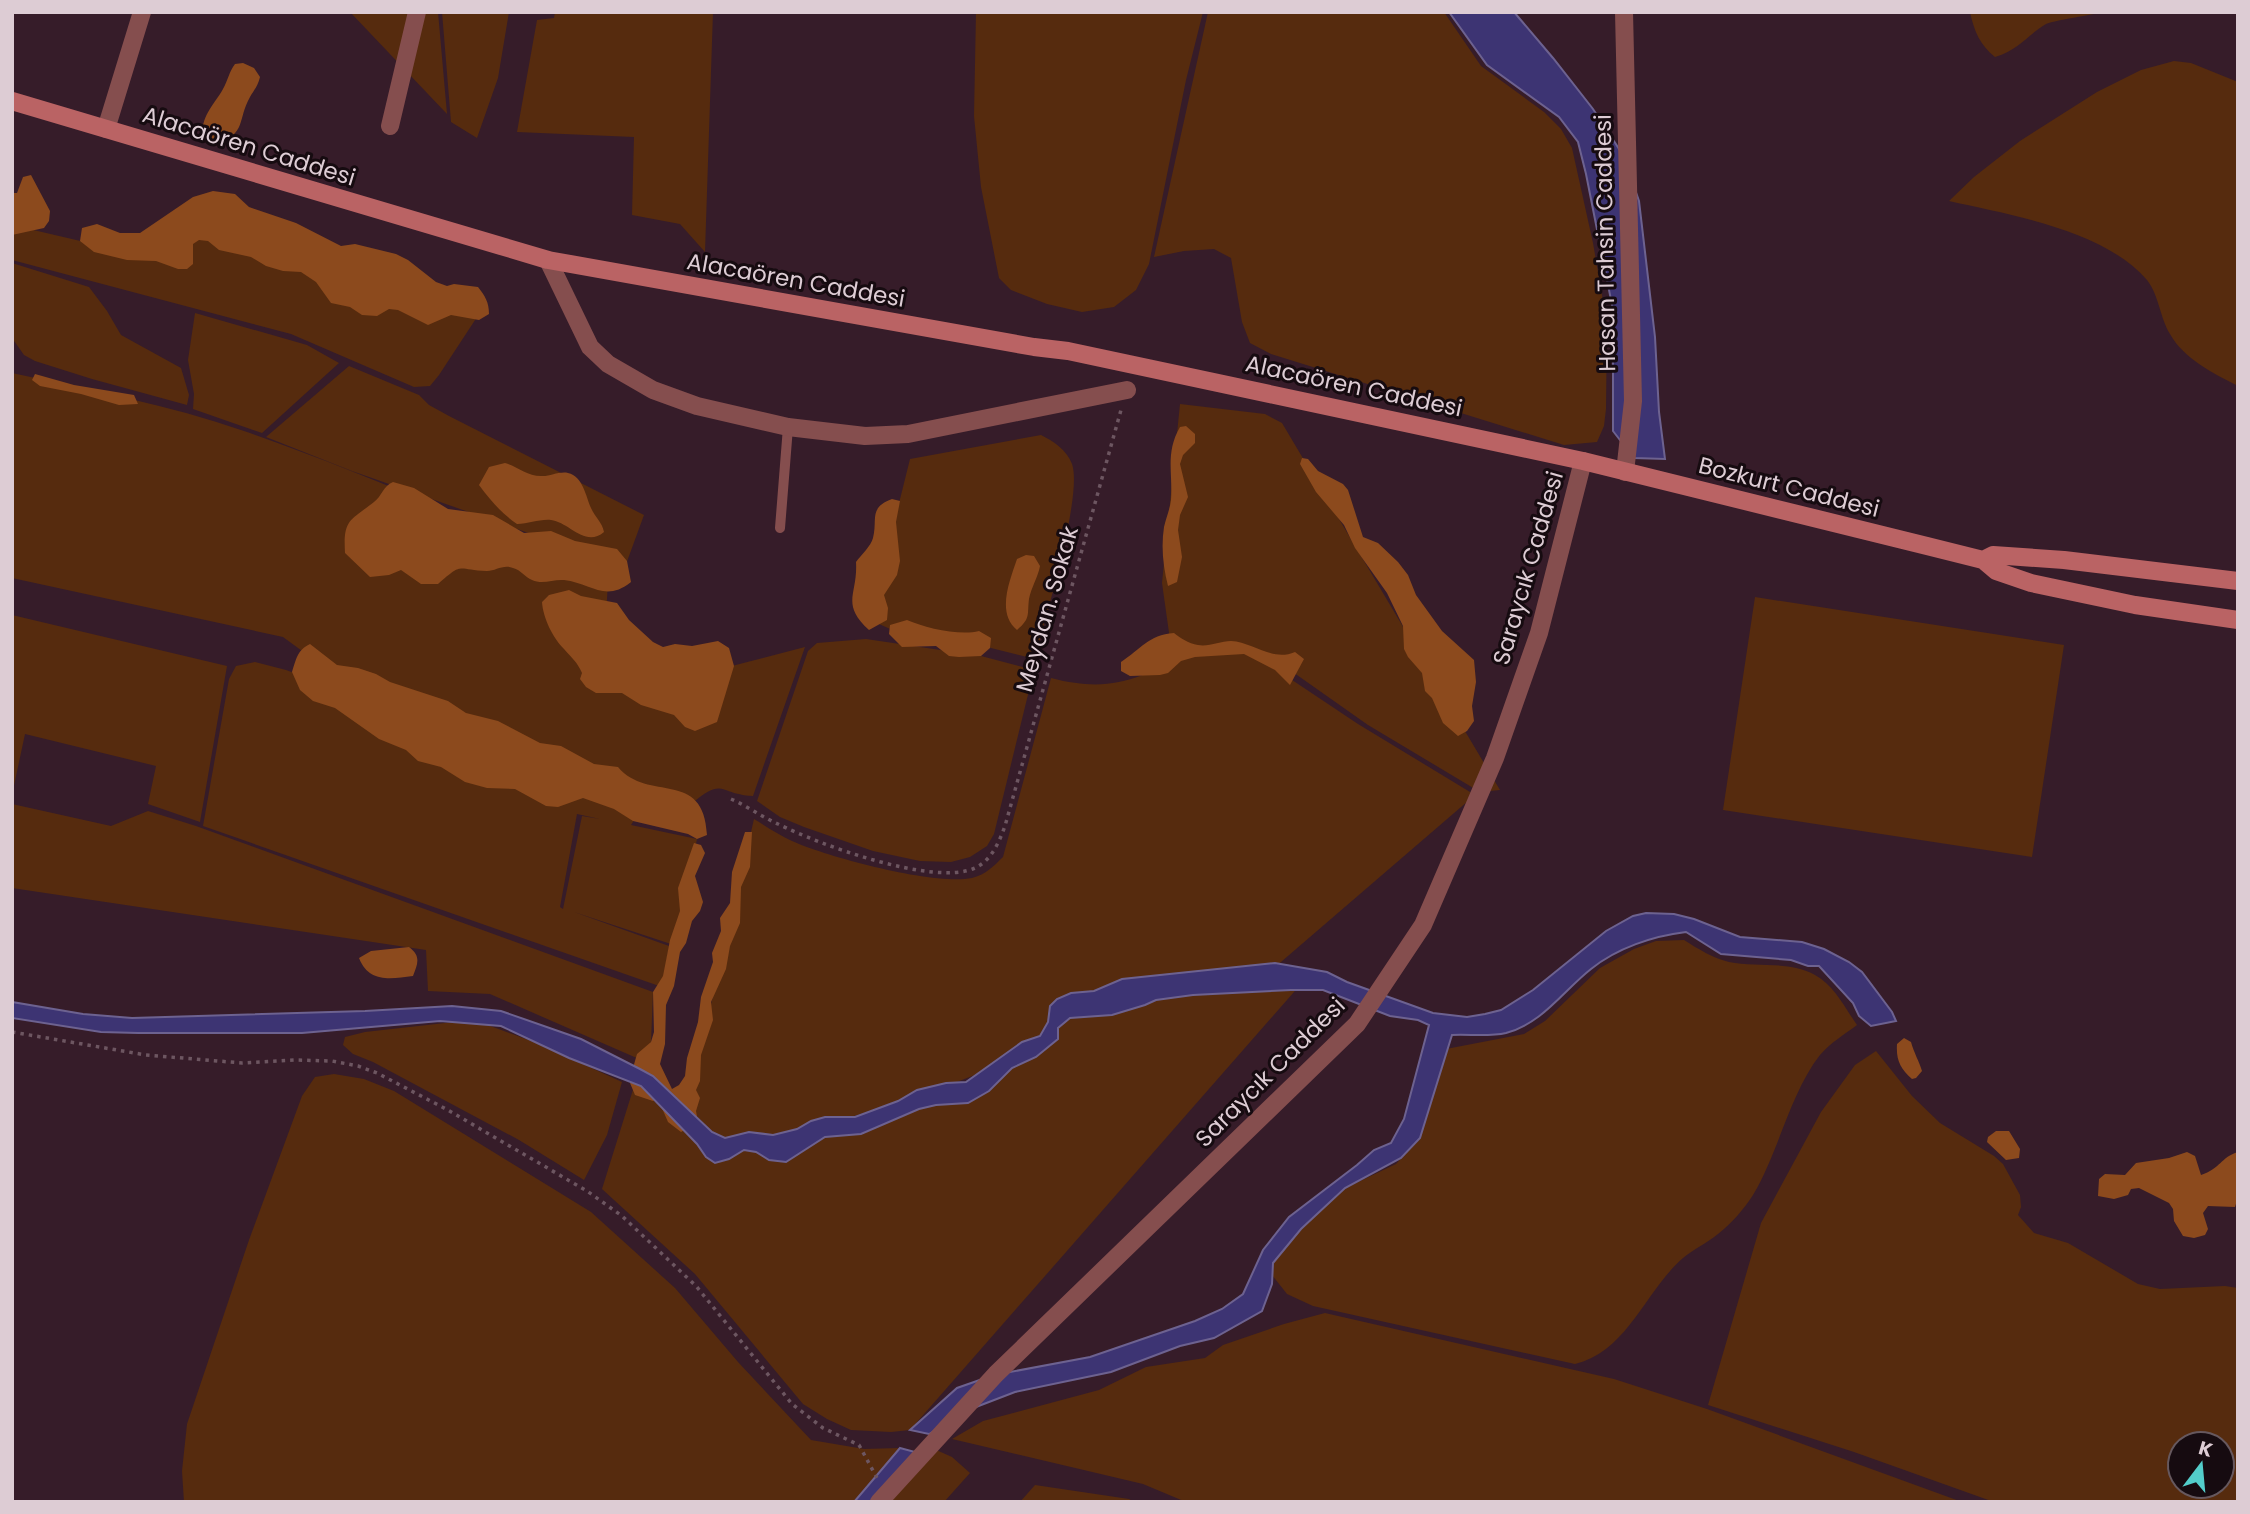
<svg xmlns="http://www.w3.org/2000/svg" width="2250" height="1514" viewBox="0 0 2250 1514" font-family="Poppins,sans-serif">
  <rect width="100%" height="100%" fill="#361c29"/>
  <path fill="#562b0e" fill-rule="evenodd" d="M350 12H438L447 114Z
    M442 12H509L498 78 477 138 451 122Z
    M555 12H713L705 252 680 224 632 215 634 137 517 132 537 20 554 18Z
    M976 12H1203L1186 80 1149 264 1136 290 1114 307 1082 312 1047 304 1011 290 999 278 981 187 974 116Z
    M1208 12H1444L1481 66 1544 112 1561 129 1572 148 1593 243 1607 324 1606 409 1604 426 1597 442 1564 445 1271 354 1250 343 1242 322 1231 258 1214 249 1184 251 1154 257Z
    M1970 12H2106C2095 14 2051 21 2046 24 2026 36 2020 49 1995 57 1980 45 1974 31 1970 12Z
    M2174 61 2191 63 2238 82V386C2213 373 2184 359 2170 334 2160 318 2159 295 2147 280 2104 230 2011 215 1949 201L1974 177 2020 141 2097 92 2141 70Z
    M12 225 89 243 195 227 479 314 439 375 430 386 414 387 291 334 12 260Z
    M12 263 89 287 107 311 121 335 181 368 189 395 187 405 92 379 35 361 24 355 12 338Z
    M195 313 307 345 339 363 262 433 193 409 194 394 188 360Z
    M349 366 419 395 429 405 449 416 644 515 625 567 352 471 266 437Z
    M12 373C90 390 169 405 244 431 368 474 487 528 608 580L606 618 615 670 724 668 805 647 753 796C717 794 725 776 691 804L309 656 283 637 12 578Z
    M1180 404 1265 414 1282 423 1500 790 1480 792 1368 725 1280 663 1253 654 1358 724 1475 795 1274 968 1097 998 1059 1007 1047 1031 1057 1019 1154 990 1301 984 910 1430 891 1432 851 1430 827 1419 803 1404 695 1274 602 1189 636 1080 664 1101 713 1153 794 1134 715 1141 686 1112 754 819C767 827 779 835 792 841 827 857 936 886 972 878 985 875 994 866 1003 857L1051 678C1112 694 1138 678 1192 653L1172 654 1162 583ZM1043 1038 1040 1043 953 1094 800 1133 931 1092 998 1066Z
    M1041 435C1053 441 1067 450 1072 464 1083 495 1044 622 1035 659L979 645 897 632 870 620 910 459Z
    M1755 597 2064 645 2032 857 1723 810Z
    M12 615 227 666 200 822 148 804 156 766 25 734 12 795Z
    M866 639 981 656 1034 670 994 834 987 846 970 857 951 862 920 861 873 851 804 827 780 817 757 801 808 651 817 643Z
    M255 662 286 670 646 801 631 825 697 839 674 945 574 912 669 946 662 987 203 826 229 679 236 666ZM577 814 600 819 582 816 563 909 560 907Z
    M12 804 111 826 148 811 196 826 653 992 651 1042 639 1059 490 994 428 991 426 950 12 888Z
    M1684 940C1698 949 1713 958 1729 962 1756 968 1790 960 1815 975 1834 985 1845 1008 1857 1025 1845 1034 1830 1043 1820 1055 1790 1093 1778 1154 1753 1195 1744 1209 1732 1223 1718 1234 1707 1243 1694 1249 1683 1258 1645 1291 1628 1351 1575 1364L1313 1306 1287 1294 1272 1275 1273 1263 1290 1240 1337 1192 1396 1164 1408 1151 1417 1132 1446 1049 1524 1034 1545 1021 1600 968 1634 949 1656 941Z
    M454 1022 485 1024 537 1043 622 1082 607 1135 584 1180 519 1140 373 1062 353 1054 343 1045 345 1037 365 1032Z
    M1876 1051 1912 1096 1940 1123 1994 1156 2003 1164 2020 1195 2021 1207 2018 1215 2034 1233 2068 1243 2138 1284 2160 1289 2225 1286 2238 1288V1502H1994L1854 1452 1708 1405 1761 1223 1821 1112 1855 1065ZM2180 1444H2222V1486H2180Z
    M334 1074 364 1079 394 1091 591 1212 675 1288 738 1362 811 1440 864 1449 900 1448 915 1452 934 1449 952 1457 970 1473 944 1502H184L182 1471 187 1424 249 1240 302 1096 315 1077Z
    M1325 1313 1614 1379 1707 1409 1962 1502H1186L1143 1484 952 1439 983 1421 1099 1390 1146 1367 1205 1358 1223 1345 1284 1324Z
    M1035 1485 1129 1499 1134 1502H1020Z"/>
  <path fill="#8c4a1d" d="M243 63 254 68 260 77C258 86 254 90 250 97 237 120 247 133 217 144L208 140 202 134C203 113 214 105 223 89 228 80 229 72 235 64Z
    M31 175 50 211 49 221 44 228 12 235V193H17L23 177Z
    M213 191 235 194 249 207 296 223 341 246 355 244 396 254 408 260 436 282 447 286 454 284 478 287C485 296 489 302 489 314L479 320 451 315 428 325 398 310 389 309 377 316 362 315 350 307 331 303 316 282 301 272 283 271 266 266 251 257 219 250 208 241 199 240 193 244V264L187 269H178L156 261 127 260 94 252 80 241 82 228 97 224 120 233H140L193 197Z
    M35 374 74 385 134 395 138 404 119 405 81 394 40 386 32 380Z
    M1186 426 1195 434V443L1183 455 1180 464 1188 497 1180 515 1178 530 1182 557 1177 582 1168 586C1163 566 1161 547 1164 527 1166 518 1170 509 1171 500 1173 473 1165 453 1180 427Z
    M1302 458 1308 459 1318 471 1343 484 1348 490 1363 537 1378 543 1398 562 1408 575 1416 595 1442 631 1474 660 1476 682 1472 706 1474 721 1467 731 1458 736 1443 723 1432 698 1425 691 1422 673 1408 657 1404 649 1403 626 1387 593 1355 548 1344 525 1316 492 1300 464Z
    M505 463C517 466 527 476 541 476 549 477 559 471 568 473 583 476 586 497 591 508 595 517 602 522 604 532 585 548 569 522 551 520 539 519 529 524 517 524 501 513 491 501 479 485L489 467Z
    M393 482 414 488 448 509 493 515 524 533 551 531 575 541 617 549 627 561 631 582C605 603 591 583 564 580 553 579 543 585 532 580 525 577 521 570 513 568 503 564 496 571 487 571 456 570 464 561 438 584H421L401 570 389 575 370 577 345 553C343 519 350 521 374 502 382 496 383 486 393 482Z
    M892 499 900 501 896 522 900 561 897 575 884 595 888 608 887 620 869 630C840 603 858 595 856 562 861 555 871 546 873 538 878 519 868 508 892 499Z
    M1026 555 1034 556 1040 566C1038 577 1031 588 1029 599 1027 615 1031 618 1017 630 996 613 1010 580 1017 559Z
    M569 590 581 596 617 603 629 620 653 642 663 647 675 644 692 646 718 641 729 648 734 666 717 722 695 731 685 727 674 715 641 705 622 693H596L586 687 580 679 582 673C578 663 571 657 564 649 553 638 543 618 542 602L549 595Z
    M907 620C925 628 960 636 979 631L991 638 990 648 981 656 959 657 949 656 936 646 902 647 889 634 890 625Z
    M1174 633C1182 639 1188 643 1198 645 1209 647 1220 641 1231 641 1253 642 1272 662 1295 652L1304 659 1290 685 1275 670 1244 654 1195 657 1181 661 1168 673 1160 675 1130 676 1121 671V662C1141 649 1148 635 1174 633Z
    M310 644 337 665 358 668 376 674 390 682 448 701 466 713 498 721 540 743 561 746 594 764 618 767C648 803 704 768 707 835L697 839 688 834 633 821 614 809 583 798 558 807 546 806 515 789 487 788 465 782 441 767 418 761 406 750 379 739 335 708 313 701 300 690 292 672C296 660 297 650 310 644Z
    M745 832H752L750 867 741 887 740 923 730 946 726 969 711 1002 713 1020 701 1055 700 1081 696 1090 700 1098 696 1111 698 1122 681 1132 668 1122 658 1099 660 1096 653 1101 635 1095 630 1083 633 1068 637 1054 651 1042 654 1032 653 992 663 976 670 940 680 911 678 888 694 843 701 845 705 853 695 876 703 902 700 911 692 921 686 943 680 952 674 986 666 1005 665 1044 660 1064 672 1089 679 1085 685 1076 687 1058 698 1022 701 997 713 962 712 953 721 931 720 918 730 903 732 872Z
    M409 947C421 956 418 963 413 976 390 979 369 983 359 958L371 951Z
    M1904 1038 1911 1042C1914 1053 1919 1061 1922 1071L1916 1078 1912 1079C1900 1068 1896 1060 1897 1044Z
    M1996 1131H2009L2020 1149 2019 1158 2006 1160 1987 1142 1988 1137Z
    M2187 1152 2195 1156 2201 1175C2220 1169 2221 1157 2238 1152V1197L2235 1207 2208 1206 2203 1213 2208 1229 2205 1235 2194 1238 2183 1236 2174 1221 2173 1209 2169 1203 2139 1188 2131 1189 2128 1195 2114 1199 2098 1196 2099 1179 2105 1174 2125 1175 2136 1163 2169 1158Z"/>
  <path fill="#3d3473" stroke="#6d6290" stroke-width="2" d="M1449 12H1514L1553 58 1593 109 1623 155 1639 201 1655 337 1659 412 1665 459 1634 458 1613 431V310L1586 174 1578 142 1559 117 1487 65Z
    M1646 913 1674 914 1694 919 1740 937 1802 942 1824 949 1849 962 1862 972 1892 1012 1896 1021 1871 1026 1859 1016 1853 1003 1819 966H1808L1791 960 1721 954 1686 932C1653 936 1617 948 1591 969 1563 991 1543 1023 1506 1033 1489 1037 1469 1034 1452 1035L1420 1138 1401 1158 1345 1188 1301 1229 1273 1263 1272 1284 1262 1311 1214 1338 1180 1346 1111 1372 1015 1392 976 1407 929 1434 910 1430 957 1388 994 1375 1090 1357 1195 1321 1222 1309 1243 1294 1263 1250 1289 1217 1357 1165 1374 1150 1391 1143 1404 1119 1429 1025 1418 1020 1390 1016 1323 990H1291L1193 995 1156 1000 1145 1005 1112 1015 1070 1018 1058 1028V1039L1036 1057 1012 1068 989 1091 968 1103 936 1105 919 1109 861 1134 825 1137 786 1162 769 1160 756 1152 744 1150 729 1159 715 1163 706 1157 697 1144 641 1086 569 1058 501 1026 440 1021 302 1033H138L101 1032 12 1018V1002L83 1014 132 1018 365 1011 452 1006 501 1011 581 1039 640 1069 653 1076 712 1132 725 1138 749 1132 773 1135 797 1129 811 1121 825 1117H855L898 1101 917 1090 946 1083 966 1082 1022 1042 1040 1036 1048 1022 1050 1006 1057 999 1071 993 1094 991 1122 979 1275 963 1327 972 1347 982 1433 1013 1467 1017 1485 1014 1501 1010 1533 990 1606 931 1633 916Z
    M900 1448 915 1452 873 1502H854Z"/>
  <g fill="none" stroke-linecap="round" stroke-linejoin="round">
    <path stroke="#6d5661" stroke-width="3.5" stroke-dasharray="3.5 5" stroke-linecap="butt" d="M731 799C747 806 762 817 778 824 818 844 933 887 975 868 992 860 999 842 1005 826L1121 410
      M12 1032 146 1055 242 1063 295 1060 332 1061 358 1066 377 1073 446 1109 587 1191 622 1216 696 1286 792 1404 823 1428 859 1445 877 1478"/>
    <path stroke="#854e4e" stroke-width="10" d="M780 528 788 427"/>
    <path stroke="#854e4e" stroke-width="18" d="M1624 12 1633 401 1625 472
      M390 126 417 12
      M106 129 142 12
      M548 260 590 347 608 364 653 390 697 406 788 427 865 436 908 434 1127 390
      M879 1502 996 1374 1357 1024 1423 925 1495 758 1539 633 1583 461"/>
    <path stroke="#ba6364" stroke-width="18" d="M12 101 548 260 1034 347 1068 351 1583 461 1927 546 1983 560 1996 571 2031 583 2135 605 2238 620
      M1983 560 1993 555 2064 560 2238 581"/>
  </g>
  <g text-anchor="middle" stroke-width="6" stroke-linejoin="round" paint-order="stroke">
    <g font-size="23" fill="#ddccd4" stroke="#160b10">
      <text transform="translate(249 146) rotate(17)" y="8">Alacaören Caddesi</text>
      <text transform="translate(1605 243) rotate(-91)" y="8">Hasan Tahsin Caddesi</text>
      <text transform="translate(796 280) rotate(10)" y="8">Alacaören Caddesi</text>
      <text transform="translate(1354 386) rotate(12)" y="8">Alacaören Caddesi</text>
      <text transform="translate(1789 487) rotate(14)" y="8">Bozkurt Caddesi</text>
      <text transform="translate(1528 568) rotate(-74)" y="8">Saraycık Caddesi</text>
      <text transform="translate(1047 609) rotate(-74)" y="8">Meydan. Sokak</text>
      <text transform="translate(1270 1072) rotate(-45)" y="8">Saraycık Caddesi</text>
    </g>
  </g>
  <rect width="2250" height="1514" fill="none" stroke="#ddccd4" stroke-width="28"/>
  <g transform="translate(2201 1465) rotate(16)"><circle r="33" fill="#160b10" stroke="#66585e" stroke-width="2"/>
  <path d="M0-5L12 26L0 18L-12 26Z" fill="#53cdca"/>
  <text y="-10" font-size="19" font-weight="bold" text-anchor="middle" fill="#ddccd4">K</text>
  </g>
</svg>
